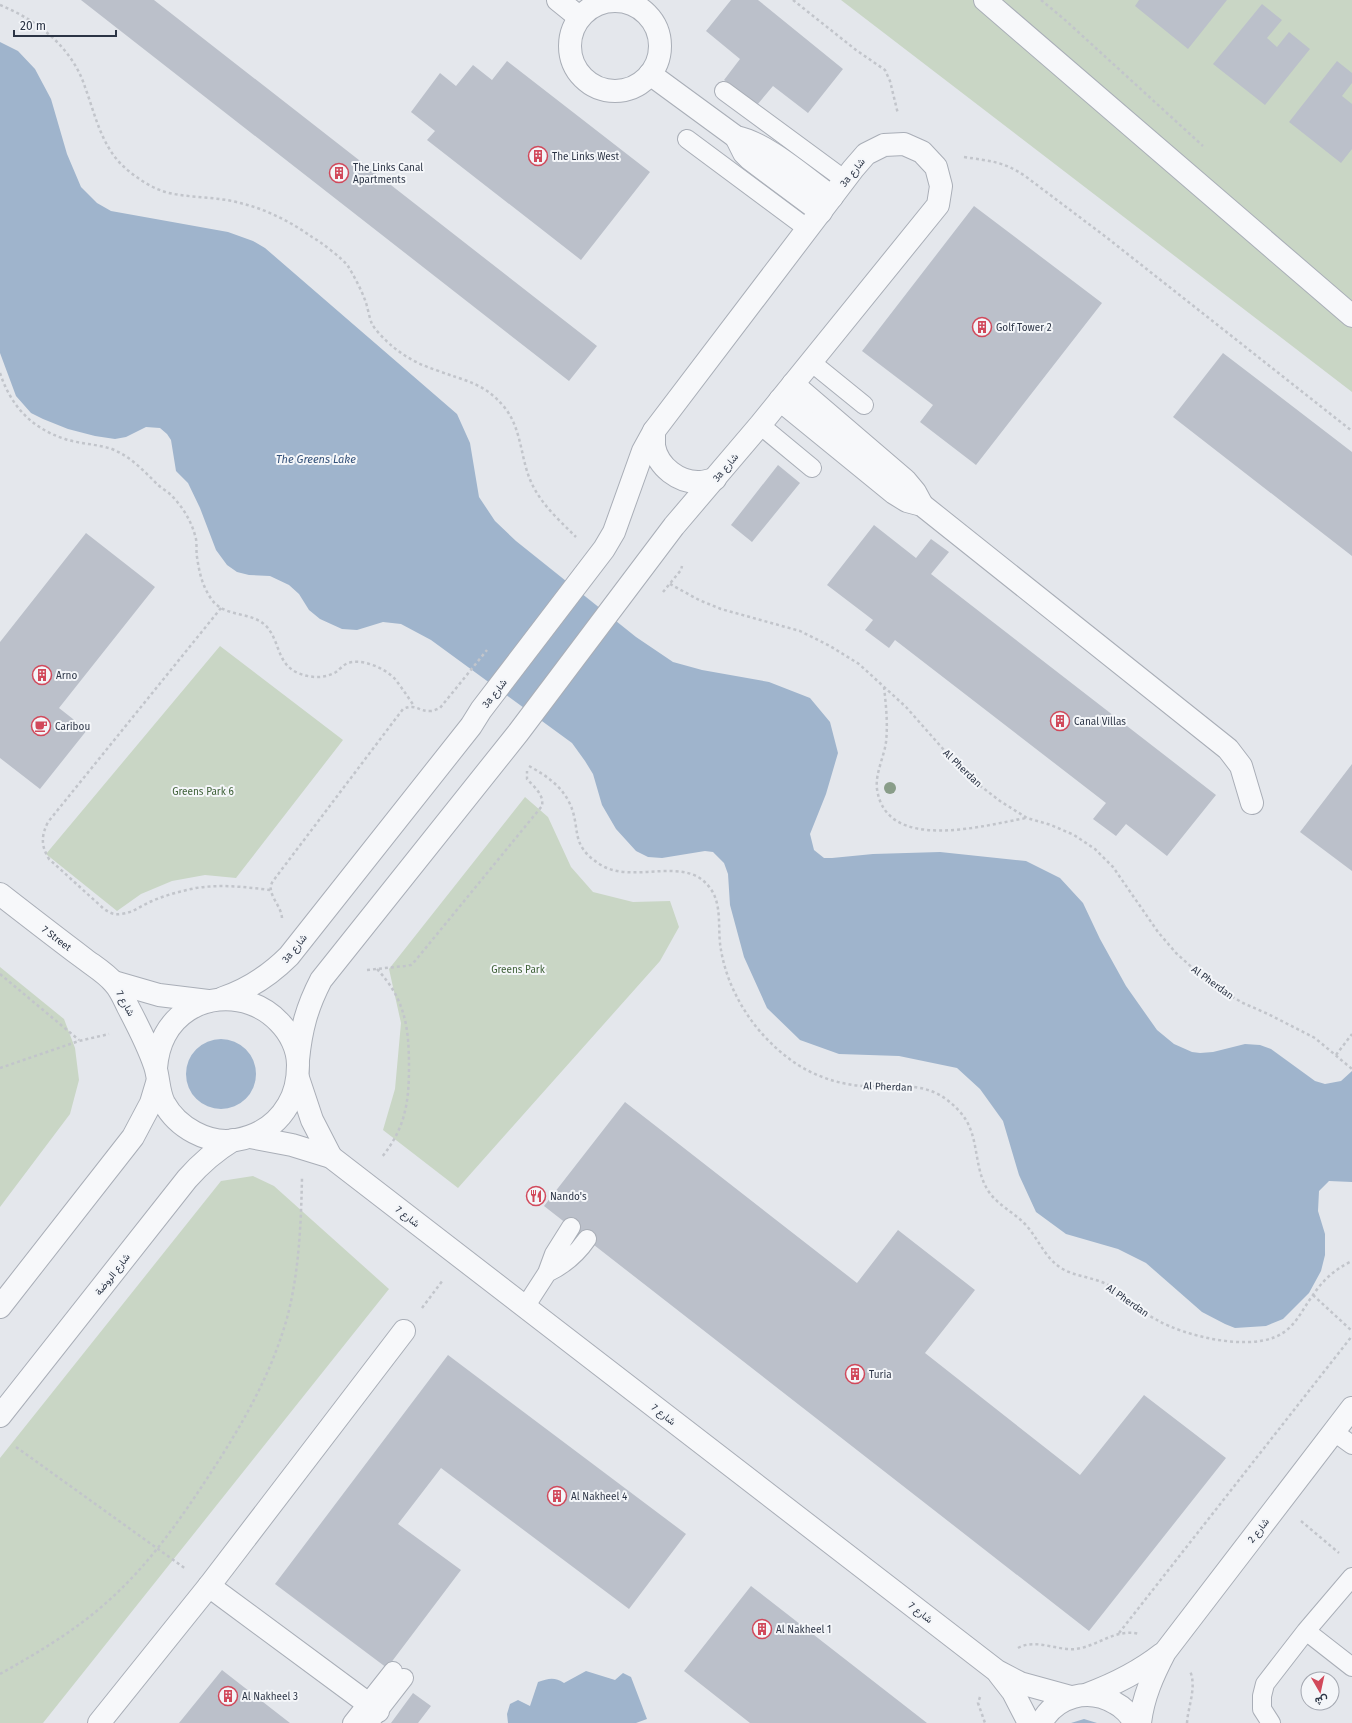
<svg xmlns="http://www.w3.org/2000/svg" width="1352" height="1723" viewBox="0 0 1352 1723" font-family="'Fira Sans',Vazirmatn,sans-serif">
  <rect width="100%" height="100%" fill="#e4e7ec"/>
  <path fill="#c9d6c5" d="M841 0H1352V392Z
    M220 646 343 740 236 878 205 875 172 881 141 894 117 911 46 854Z
    M525 797 548 817 571 867 593 892 633 902 670 901 679 927 660 961 458 1188 383 1130 395 1089 401 1023 389 969Z
    M0 967 64 1019 75 1048 79 1080 70 1114 0 1207Z
    M253 1176 274 1186 389 1289 43 1723H0V1458L221 1181Z"/>
  <path fill="#9fb4cc" d="M0 42 18 51 35 69 51 99 67 154 81 187 97 203 111 211 228 232 253 241 265 248 457 414 470 443 479 497 495 521 516 541 636 637 673 662 702 670 769 682 810 698 830 722 838 753 826 794 810 834 814 850 824 858H832L873 854 940 852 1026 861 1060 878 1083 903 1100 939 1126 986 1157 1030 1174 1044 1192 1052 1200 1053 1213 1052 1245 1044 1260 1045 1271 1049 1315 1081 1325 1084 1341 1081 1352 1071V1182L1329 1181 1319 1191 1318 1211 1325 1234V1255L1321 1271 1309 1293 1283 1319 1266 1326 1235 1328 1225 1324 1202 1312 1146 1263 1118 1249 1066 1234 1036 1212 1019 1175 1003 1121 980 1089 957 1068 899 1056 839 1054 800 1040 767 1008 744 957 730 905 728 874 724 863 713 852 705 851 662 858 648 857 636 851 616 829 602 805 593 774 585 761 572 743 431 640 401 624 383 622 357 630 342 629 320 619 309 610 299 594 289 585 270 576 249 575 237 572 227 565 216 550 200 508 188 483 176 471 171 440 167 434 160 428 146 427 126 437 115 439 95 436 68 429 43 419 31 413 16 396 0 353Z
    M186 1074a35 35 0 1 1 70 0a35 35 0 1 1-70 0Z
    M586 1671 615 1680 623 1673 631 1677 647 1719 636 1723H508L507 1714 510 1704 518 1700 530 1706 538 1682C549 1678 555 1677 564 1683Z
    M1084 1719 1097 1723H1071Z"/>
  <path fill="#bbc0ca" d="M81 0H154L597 346 569 381Z
    M731 0H758L843 69 808 113 773 86 757 105 724 80 740 59 706 31Z
    M1139 0H1227L1188 49 1135 6Z
    M1262 4 1282 20 1267 38 1277 47 1289 32 1310 49 1265 105 1213 64Z
    M507 61 650 172 581 260 427 140 435 131 411 112 440 73 456 86 473 65 492 80Z
    M1337 61 1352 73V83L1342 96 1352 104V149L1341 163 1289 122Z
    M974 206 1102 303 976 465 920 422 933 405 862 351Z
    M1223 353 1352 452V556L1173 417Z
    M778 465 800 483 752 542 731 525Z
    M874 525 916 558 931 539 949 552 931 574 1216 795 1167 856 1126 824 1116 836 1093 819 1106 803 895 640 889 648 865 630 873 620 827 585Z
    M86 533 155 587 59 708 87 730 40 789 0 758V642Z
    M1352 764V871L1300 832Z
    M625 1102 857 1283 898 1230 975 1290 925 1353 1080 1475 1144 1395 1226 1458 1089 1631 544 1206Z
    M448 1355 686 1534 629 1609 441 1468 398 1524 461 1570 387 1668 275 1584Z
    M751 1586 927 1723H750L684 1671Z
    M222 1670 290 1723H179Z
    M413 1693 431 1706 418 1723H391Z"/>
  <g fill="none" stroke-linecap="round" stroke-linejoin="round">
    <g stroke="#a9aeb7" stroke-width="20">
      <path id="lane" d="M724 91 845 180
        M687 139 808 229
        M811 362 864 405
        M760 425 812 468
        M547 1273C564 1265 576 1255 587 1239
        M525 1307 547 1273 554 1254 571 1227
        M1334 1432 1352 1445
        M1306 1631 1352 1667
        M352 1723 393 1671
        M369 1723 404 1678
        M1271 1723 1262 1709V1696L1265 1684 1306 1631 1352 1577"/>
    </g>
    <g stroke="#a9aeb7" stroke-width="24">
      <g id="street">
        <path d="M558 0 579 17"/>
        <path d="M985 0 1352 316"/>
        <circle cx="615" cy="46" r="45"/>
        <path d="M650 74 736 137C767 143 806 179 832 197"/>
        <path d="M736 137 744 153 750 159 821 212"/>
        <path d="M793 384 905 480 915 492 922 505"/>
        <path d="M780 400 894 493 907 501 922 505 1228 749 1241 766 1252 803"/>
        <path d="M654 431C654 436 654 441 654 446 658 467 679 483 700 482 705 482 710 480 715 479"/>
        <path id="s1" d="M0 894C27 915 54 936 82 957 92 965 106 973 114 983 120 989 124 999 128 1007 138 1026 148 1045 155 1066 159 1078 158 1091 164 1103 177 1127 208 1145 236 1140 259 1136 277 1124 288 1105 296 1092 298 1079 298 1065 298 1049 290 1033 279 1022 247 988 188 992 165 1035 159 1046 157 1056 156 1068"/>
        <path d="M114 982 159 995 208 1001"/>
        <path d="M223 998C249 989 269 976 289 956L471 726 481 710 604 549 614 532 643 451 654 431 853 169 866 154 884 145 904 144 922 152 936 167 941 186 938 205 760 425 674 526 518 733 321 980C307 1007 301 1029 298 1060"/>
        <path d="M298 1078 312 1120 331 1157"/>
        <path d="M250 1137 292 1145 331 1157 997 1671 1020 1683 1071 1697"/>
        <path d="M0 1307 133 1137 151 1103 157 1083"/>
        <path d="M0 1416 187 1179C201 1163 215 1151 233 1140"/>
        <path d="M209 1586 378 1711"/>
        <path d="M999 1674 1013 1692 1029 1723"/>
        <path d="M1088 1694C1115 1684 1139 1672 1162 1654"/>
        <path d="M99 1723 209 1586 404 1331"/>
        <path d="M1041 1723C1056 1696 1088 1687 1115 1703 1123 1707 1131 1715 1134 1723"/>
        <path d="M1140 1723C1143 1697 1153 1675 1165 1652L1352 1408"/>
      </g>
    </g>
    <path stroke="#c2c5cb" stroke-width="2.5" stroke-dasharray="3 3" stroke-linecap="butt" d="M793 0 856 50 885 70 890 81 898 114
      M1041 0 1064 19 1203 146
      M0 5C37 20 72 47 85 87 95 114 101 145 123 166 136 178 155 191 174 194 196 198 219 197 240 203 266 209 291 222 312 237 321 242 343 259 348 266 354 276 361 289 365 300 368 308 369 317 372 324 376 331 386 341 392 346 405 357 420 365 436 370 464 381 484 382 505 408 523 431 520 461 533 486 543 506 561 522 576 537
      M964 157C989 161 1003 161 1025 176L1106 237 1352 431
      M0 373C11 406 31 428 65 439 80 444 97 444 112 449 131 457 143 470 157 484 161 488 167 491 171 495 183 507 192 522 196 539 197 545 196 551 197 557 199 571 202 585 210 597 223 619 252 610 267 627 280 642 277 664 298 673 310 678 324 679 336 672 339 670 342 666 346 664 360 657 385 668 395 679 402 688 408 697 414 706
      M670 584 699 600 721 609 800 631 830 646 859 664 906 707 951 758 974 781 1000 801 1027 818 1051 825 1074 835 1095 849 1113 867 1158 932 1176 953 1197 972 1219 989 1243 1003 1268 1014 1315 1038 1352 1069
      M663 592 681 570 682 566
      M221 608 48 822C41 836 41 846 49 859L104 909C110 913 114 915 121 914 133 913 142 905 152 901 166 895 181 891 196 888 221 884 245 887 270 890
      M884 687C886 705 888 724 886 742 884 757 875 774 877 789 886 854 986 825 1026 818
      M529 766C545 775 559 784 568 800 583 828 567 844 601 865 634 885 686 854 710 888 723 905 717 930 721 950 728 992 754 1032 787 1057 808 1074 836 1084 862 1086 901 1088 930 1078 960 1112 981 1135 972 1167 989 1192 998 1205 1013 1212 1024 1223 1038 1237 1043 1256 1061 1268 1075 1277 1095 1277 1110 1286 1118 1291 1125 1298 1132 1304 1139 1310 1148 1315 1157 1320 1185 1336 1244 1350 1275 1337 1295 1329 1301 1311 1313 1295 1323 1280 1335 1269 1352 1261
      M282 918C281 904 265 893 273 881L403 709C416 703 419 712 431 711 434 711 437 709 440 708L487 650
      M377 969C405 999 409 1027 409 1067 409 1103 405 1129 381 1158
      M367 970 405 966 411 965 415 961 542 806C544 794 534 787 527 779V771
      M0 974 79 1040
      M1336 1055 1352 1034
      M0 1068 79 1041 109 1034
      M1313 1295 1352 1331
      M422 1308 443 1280
      M16 1447 186 1569
      M1301 1521 1339 1553
      M1119 1633 1352 1336
      M1018 1648C1036 1638 1057 1651 1076 1649 1098 1646 1116 1628 1139 1634
      M0 1674C37 1653 75 1631 107 1602 148 1566 180 1520 210 1474 242 1425 271 1375 287 1318 299 1273 301 1225 302 1178
      M980 1697 978 1703 985 1723
      M1187 1723C1188 1706 1197 1687 1190 1671"/>
    <use href="#lane" stroke="#f7f8fa" stroke-width="18"/>
    <use href="#street" stroke="#f7f8fa" stroke-width="22"/>
  </g>
  <circle fill="#899d89" cx="890" cy="788" r="6"/>
  <defs>
    <g id="building-ring" transform="scale(1)"><circle r="9.5" fill="#f4f6f9" stroke="#d1495b" stroke-width="1.5"/><path d="M-4-6H4V6H1V3H-1V6H-4ZM-2.5-4.3h1.7v1.8h-1.7ZM.8-4.3h1.7v1.8H.8ZM-2.5-1h1.7V.8h-1.7ZM.8-1h1.7V.8H.8Z" fill="#d1495b"/></g>
    <g id="cafe-ring" transform="scale(1)"><circle r="9.5" fill="#f4f6f9" stroke="#d1495b" stroke-width="1.5"/><path d="M-5.5-4.5H6V0H3Q3 3.5 0 3.5H-2.5Q-5.5 3.5-5.5 0ZM3-3.2v2h1.7v-2ZM-6 4.5H4V6H-6Z" fill="#d1495b"/></g>
    <g id="restaurant-ring" transform="scale(1)"><circle r="9.5" fill="#f4f6f9" stroke="#d1495b" stroke-width="1.5"/><path d="M-5-6h1v4h1v-4h1v4h1v-4h1v5L-1.5 .5V6h-2V.5L-5-1ZM5-6V6H3V1.5H1.5Q1.5-4 5-6Z" fill="#d1495b"/></g>
  </defs>
  <g fill-rule="evenodd">
    <use href="#building-ring" x="538" y="156"/>
    <use href="#building-ring" x="339" y="173"/>
    <use href="#building-ring" x="982" y="327"/>
    <use href="#building-ring" x="42" y="675"/>
    <use href="#building-ring" x="1060" y="721"/>
    <use href="#cafe-ring" x="41" y="726"/>
    <use href="#restaurant-ring" x="536" y="1196"/>
    <use href="#building-ring" x="855" y="1374"/>
    <use href="#building-ring" x="557" y="1496"/>
    <use href="#building-ring" x="762" y="1629"/>
    <use href="#building-ring" x="228" y="1696"/>
  </g>
  <g text-anchor="middle" stroke-width="4" stroke-linejoin="round" paint-order="stroke">
    <g font-size="10" fill="#2b3445" stroke="#f4f6f9" text-anchor="start">
      <text x="552" y="160">The Links West</text>
      <text x="353" y="171">The Links Canal<tspan x="353" dy="12">Apartments</tspan></text>
      <text x="996" y="331">Golf Tower 2</text>
      <text x="56" y="679">Arno</text>
      <text x="1074" y="725">Canal Villas</text>
      <text x="55" y="730">Caribou</text>
      <text x="550" y="1200">Nando's</text>
      <text x="869" y="1378">Turia</text>
      <text x="571" y="1500">Al Nakheel 4</text>
      <text x="776" y="1633">Al Nakheel 1</text>
      <text x="242" y="1700">Al Nakheel 3</text>
    </g>
    <g font-size="10" fill="#2b3445" stroke="#f4f6f9">
      <text transform="translate(852 172) rotate(-51)" y="4">3a شارع</text>
      <text transform="translate(725 467) rotate(-50)" y="4">3a شارع</text>
      <text transform="translate(494 693) rotate(-52)" y="4">3a شارع</text>
      <text transform="translate(963 768) rotate(44)" y="4">Al Pherdan</text>
      <text dy="4" stroke="none"><textPath href="#s1" startOffset="72">7 Street</textPath></text>
      <text transform="translate(294 948) rotate(-51)" y="4">3a شارع</text>
      <text transform="translate(1213 982) rotate(36)" y="4">Al Pherdan</text>
      <text transform="translate(126 1003) rotate(61)" y="4">شارع 7</text>
      <text transform="translate(888 1086) rotate(2)" y="4">Al Pherdan</text>
      <text transform="translate(408 1216) rotate(38)" y="4">شارع 7</text>
      <text transform="translate(112 1274) rotate(-52)" y="4">شارع الروضة</text>
      <text transform="translate(1128 1300) rotate(35)" y="4">Al Pherdan</text>
      <text transform="translate(664 1414) rotate(38)" y="4">شارع 7</text>
      <text transform="translate(1258 1530) rotate(-52)" y="4">شارع 2</text>
      <text transform="translate(921 1612) rotate(38)" y="4">شارع 7</text>
    </g>
    <g font-size="10" fill="#3f6138" stroke="#f4f6f9">
      <text x="203" y="795">Greens Park 6</text>
      <text x="518" y="973">Greens Park</text>
    </g>
    <g font-size="11" font-style="italic" fill="#34527a" stroke="#f4f6f9">
      <text x="316" y="463">The Greens Lake</text>
    </g>
  </g>
  <g transform="translate(1320 1691) rotate(171)"><circle r="19" fill="#f4f6f9" stroke="#a4a8b1"/>
  <path d="M0-3L7 15L0 10L-7 15Z" fill="#d1495b"/>
  <text y="-6" font-size="11" font-weight="bold" text-anchor="middle" fill="#2b3445">ش</text>
  </g>
  <path d="M14 30v6h102v-6" fill="none" stroke="#2b3445" stroke-width="2"/>
  <text x="20" y="30" font-size="12" fill="#2b3445" stroke="#f4f6f9" stroke-width="3" paint-order="stroke">20 m</text>
</svg>
